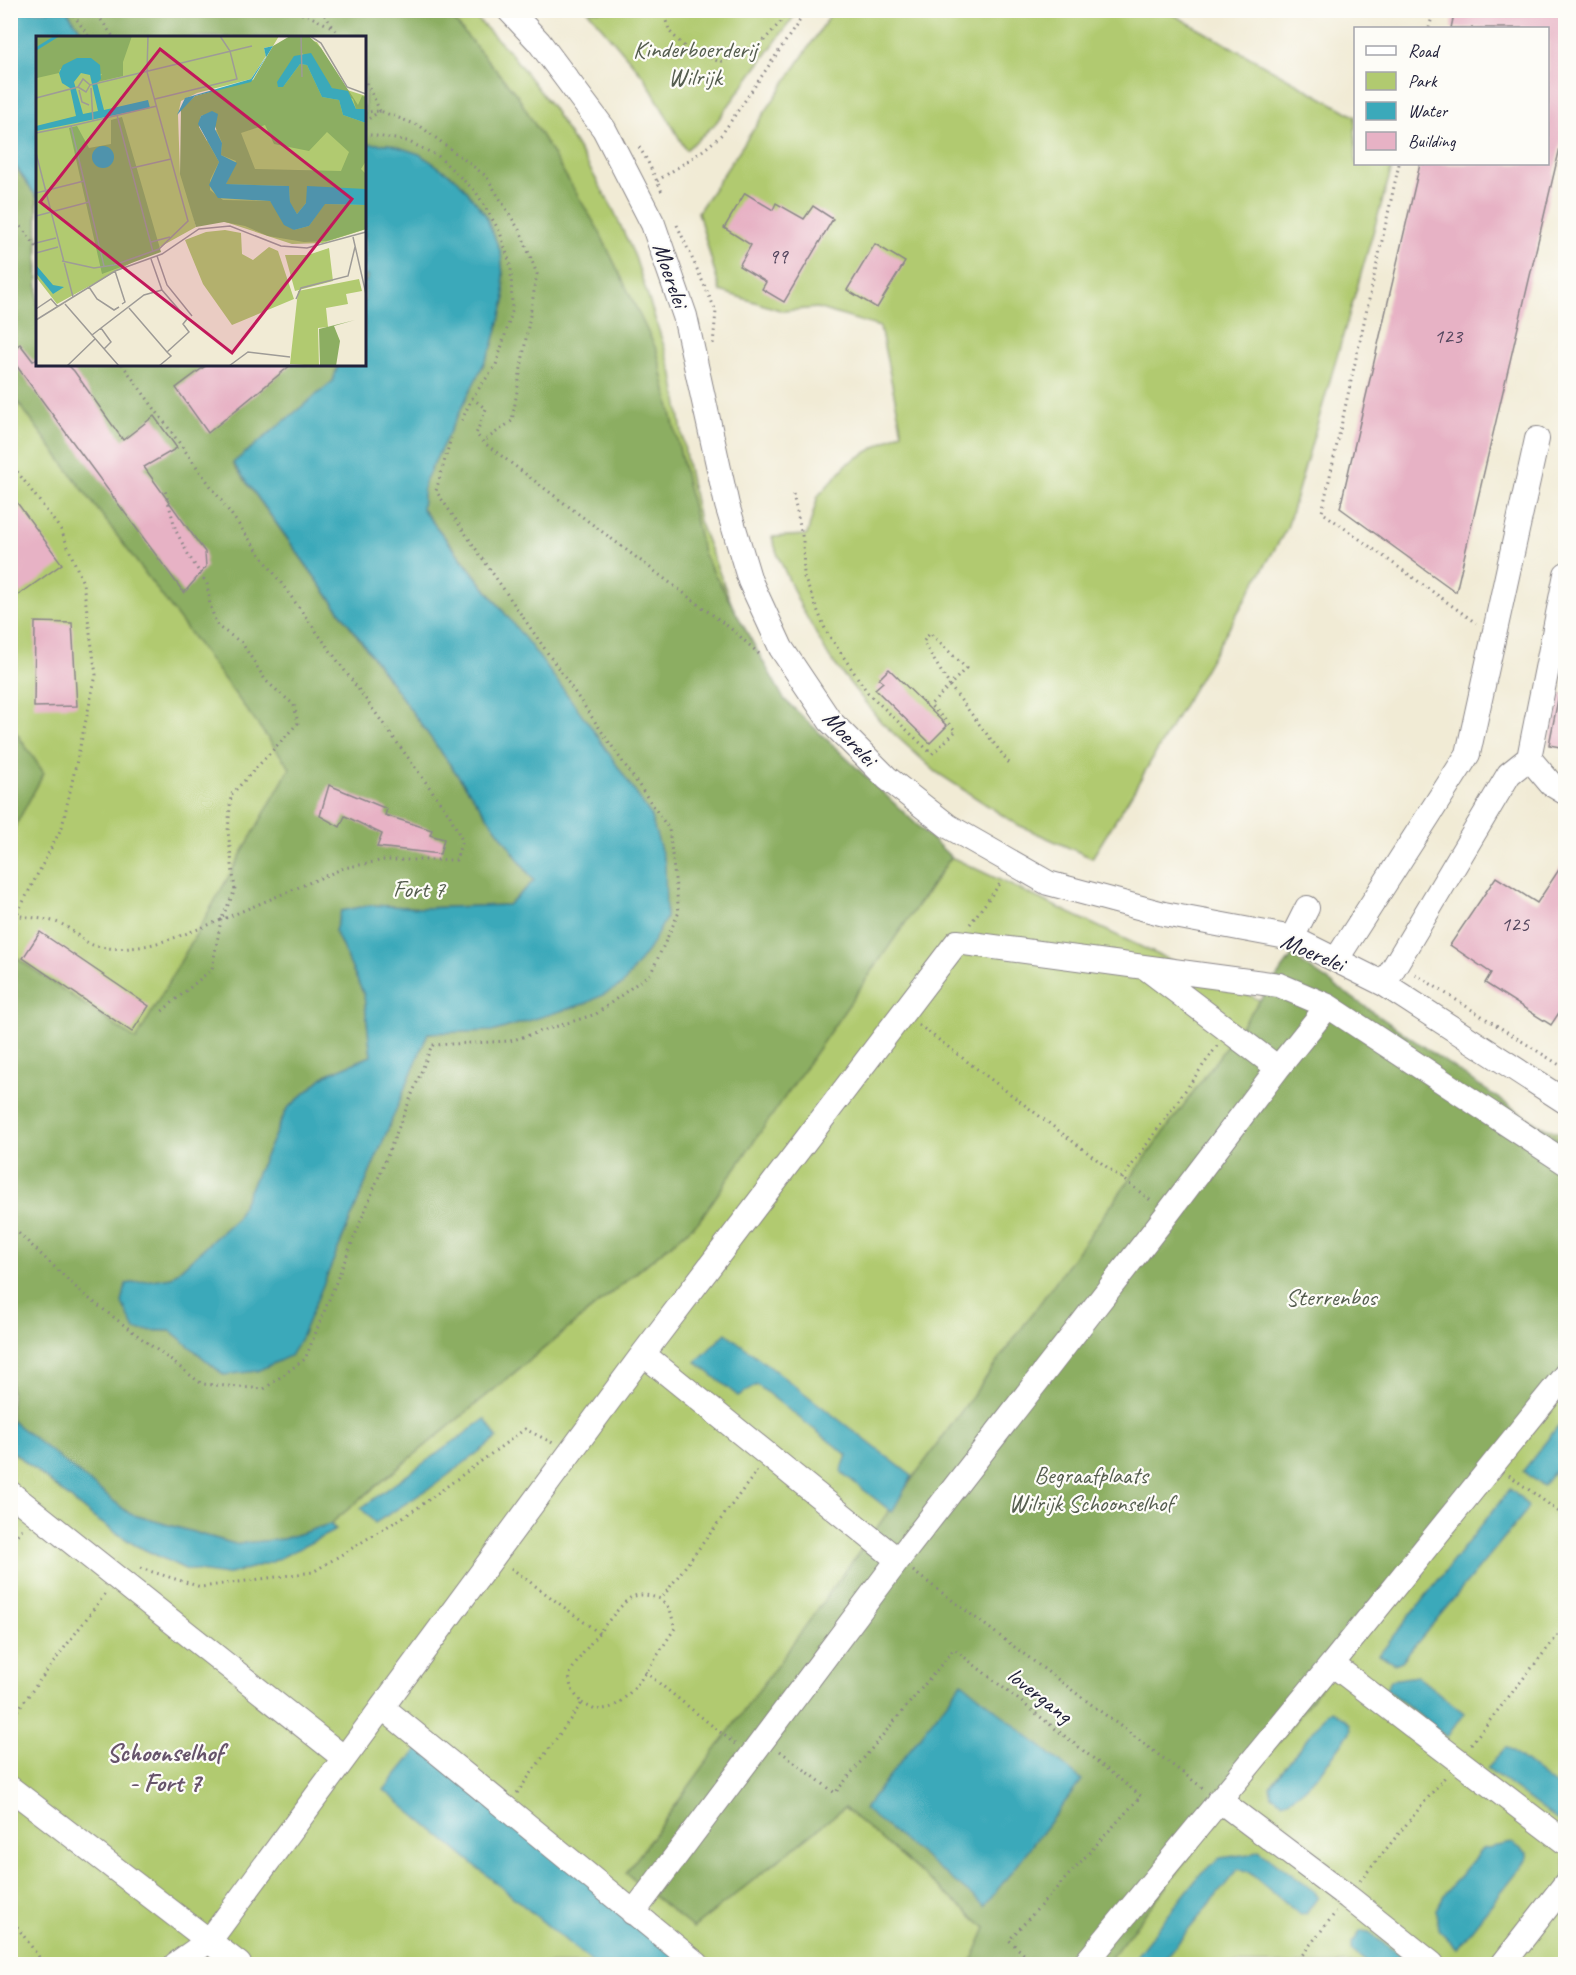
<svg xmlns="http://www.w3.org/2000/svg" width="1576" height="1975" viewBox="0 0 1576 1975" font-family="Caveat,sans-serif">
  <rect width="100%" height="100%" fill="#fdfcf7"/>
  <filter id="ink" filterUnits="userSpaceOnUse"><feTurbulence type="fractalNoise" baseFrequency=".0167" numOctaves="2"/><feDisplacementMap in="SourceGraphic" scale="12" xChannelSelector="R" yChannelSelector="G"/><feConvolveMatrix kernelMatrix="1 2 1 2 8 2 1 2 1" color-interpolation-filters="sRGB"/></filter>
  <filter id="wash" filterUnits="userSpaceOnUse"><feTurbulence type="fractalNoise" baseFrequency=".008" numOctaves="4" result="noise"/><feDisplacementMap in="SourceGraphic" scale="24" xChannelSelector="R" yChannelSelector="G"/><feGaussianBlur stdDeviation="1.35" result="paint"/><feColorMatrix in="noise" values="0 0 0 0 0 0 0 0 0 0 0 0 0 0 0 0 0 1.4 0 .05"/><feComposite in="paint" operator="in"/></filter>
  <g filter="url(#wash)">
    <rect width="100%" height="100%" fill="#f1ebd5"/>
    <path fill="#b1ca70" stroke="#6a7656" stroke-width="1.5" fill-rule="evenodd" d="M11 11H469L509 51 552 107 585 160 613 209 635 257 673 374 686 458 699 521 734 610 783 699 923 899 951 857 1150 951 1565 1136V1964H11L10 1450 94 1518 135 1545 185 1569 336 1529 330 1524 699 1221 742 1158 11 1391ZM38 38H364V364H38Z
      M588 11H798L715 124 686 150 644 77Z
      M833 11H1167L1355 116 1356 164H1393L1287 528 1133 792 1092 858 1016 824 936 772 881 722 829 657 800 605 778 556 772 537 807 535 818 496 848 463 902 432 880 327 817 308 783 311 720 291 698 212Z"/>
    <path fill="#8cae62" stroke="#57684e" stroke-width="1.5" d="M67 11H446L517 95 598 229 657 351 703 553 784 699 951 857 699 1221 330 1524 283 1539 235 1544 130 1514 11 1420V954L136 1040 290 768 11 393 10 159 37 198 38 364 338 365 333 381 233 464 534 881 508 905 423 908 371 905 335 931 364 995 371 1056 326 1075 287 1109 236 1219 172 1277 126 1284 135 1330 171 1331 224 1375 301 1338 428 1033 495 1031 536 1018 650 814C578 709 503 607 422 509L424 483 492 347 505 301 501 253 485 214 458 180 419 154 389 144H365L364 38 86 37Z
      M11 725 44 773 11 834 10 725Z
      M1292 956 1483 1088 1565 1143V1386L1495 1463 1106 1964H970L986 1928 844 1808 693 1928 626 1873Z"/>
    <path fill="#3ba9ba" stroke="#2e667a" stroke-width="1.5" d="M10 11H67L86 37 38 38 37 198 11 159Z
      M365 144H389L419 154 458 180 485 214 501 253 505 301 492 347 424 483 422 509 530 645 589 724 650 814 665 863 666 918 649 949 622 985 587 1003 495 1031 428 1033 301 1338 290 1356 257 1371 224 1375 171 1331 135 1330 122 1303 126 1284 172 1277 236 1219 287 1109 326 1075 371 1056 364 995 335 931 341 911 371 905 423 908 508 905 534 881 233 463 333 381 338 365 364 364V285L368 276H364Z
      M726 1333 912 1476 892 1512 841 1472 847 1455 757 1385 738 1396 696 1362Z
      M1565 1417V1458L1543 1486 1523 1471Z
      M485 1419 497 1438 435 1485 375 1523 361 1508Z
      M11 1420 130 1514 235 1544 283 1539 330 1524 336 1530 272 1562 226 1575 185 1569 135 1545 94 1518 11 1450Z
      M1510 1489 1521 1498 1528 1507 1523 1515 1402 1661 1394 1664 1379 1655Z
      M1417 1676 1464 1713 1447 1737 1386 1689 1391 1680Z
      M962 1682 1082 1780 985 1906 864 1809Z
      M1332 1710 1350 1724 1351 1730 1348 1735C1332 1756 1308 1795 1282 1802L1272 1795 1270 1786 1328 1712Z
      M425 1740 694 1964H594L384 1790Z
      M1506 1747 1565 1793V1811L1557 1820 1487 1768Z
      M1512 1843 1527 1853V1859L1457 1948 1438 1929 1436 1910 1444 1895 1482 1849Z
      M1259 1850 1315 1892 1318 1897 1306 1914 1300 1915 1247 1871 1238 1869 1161 1964H1130L1202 1872 1220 1858 1250 1854Z
      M1361 1931 1369 1932 1411 1964H1369L1352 1951V1943Z"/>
    <g id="blocks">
      <path fill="#e7b2c5" d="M1455 10H1566V122L1456 592 1340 508 1420 164H1548V28H1451Z
        M745 193 773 210 776 203 804 219 813 206 833 219 784 302 762 289 766 282 739 266 751 245 724 228Z
        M875 244 905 262 877 308 847 290Z
        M20 344 33 361 38 359V364H67L74 371 123 440 154 416 177 448 144 467 205 552 206 567 184 593 10 357V351Z
        M208 364H292L208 433 176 388Z
        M10 493 62 564 17 596 10 586Z
        M35 622 72 623 77 706 34 707Z
        M889 669 947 726 930 743 875 689 883 682 879 679Z
        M1559 694 1566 695V748L1549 745Z
        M329 785 387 809 385 815 432 830 430 835 444 839 440 854 377 847 382 834 345 816 340 827 320 816Z
        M1566 859V1002L1551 1025 1485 983 1491 973 1450 945 1496 877 1537 903Z
        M40 932 149 1006 132 1032 23 958Z"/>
    </g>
  </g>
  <g filter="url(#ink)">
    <use href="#blocks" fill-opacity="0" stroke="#8a8688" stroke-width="1.5"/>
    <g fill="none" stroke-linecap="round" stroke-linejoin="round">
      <g stroke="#8a8688" stroke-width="26">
        <path id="minor" d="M509 10 539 42 604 129 653 224 685 316 727 505 750 581 781 648 830 721 887 778 948 826 1048 883 1164 914 1292 938 1384 984 1566 1102
          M1529 758 1551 784 1566 793
          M1292 938 1307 908
          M1336 960 1468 754 1537 439
          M1146 968 1278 1068
          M1384 984 1509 774 1529 758 1566 574
          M643 1354 898 1560
          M10 1493 344 1758
          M1332 1664 1566 1374
          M382 1707 697 1964
          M10 1788 239 1964
          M1219 1800 1348 1897 1432 1964
          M633 1913 898 1560 1168 1213 1278 1068 1328 1006
          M176 1964 210 1940 643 1354 957 942 1279 985 1328 1006 1566 1163
          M1085 1964 1332 1664 1566 1843
          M1503 1964 1566 1883"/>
      </g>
      <path stroke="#8a8688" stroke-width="3" stroke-dasharray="1.5 4.5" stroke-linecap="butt" d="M70 10 90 38
        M94 10 114 38
        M290 10 309 16 334 28
        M321 10 341 38
        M662 10 670 32 686 48 720 62 759 46 791 10
        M1429 28 1434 10
        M364 77 380 111
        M364 112 380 111 420 126 486 176 521 233 537 274 512 421 484 441
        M364 122 380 111
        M364 134 407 141 438 156 476 192 500 232 511 267 512 312 496 365 472 398 461 422
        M639 147 647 160 662 192
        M1399 164 1322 512 1476 623
        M657 181C679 166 703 153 722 134L807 10
        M10 212 38 249
        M677 225 716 311 713 345
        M122 364 449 814 462 840 456 860H384L344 868 221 920 212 969 160 1013
        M472 398 486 409 476 434 483 442 734 631 759 654
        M10 462 61 530 83 583 96 675 62 827 18 912 10 919
        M793 494 803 540 804 577 826 631 868 693 932 754 956 731 930 705C943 693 954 681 966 668L930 633 923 642 950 686 1009 763
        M15 915C29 918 48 918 61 924 73 929 83 943 96 946 138 956 182 935 221 920L235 890 228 831 231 795 298 723 294 705 266 681 242 643 217 626 210 605 207 584 189 556 176 531 165 490
        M970 924 1002 881
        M1415 974 1566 1069
        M919 1025 1153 1202
        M1122 1179 1217 1046
        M10 1225 83 1294 202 1384 264 1389 305 1359 432 1045 510 1041 596 1014 651 973 679 912 669 829 436 491 451 438
        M1509 1475 1566 1517
        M10 1544 22 1529
        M140 1568 201 1587 313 1572 416 1509 525 1429 553 1443
        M511 1568 599 1633
        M913 1571 1203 1788
        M1566 1573 1564 1577 1566 1586
        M645 1672 735 1744
        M582 1703 595 1710C601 1709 608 1709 614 1706 639 1690 658 1653 675 1628L670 1609 661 1600
        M10 1720 105 1594
        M1471 1744 1566 1625
        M780 1751 835 1793 954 1649 1141 1796 1009 1940 1034 1964
        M517 1793 582 1703C575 1695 568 1687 570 1674 572 1665 621 1603 630 1598 641 1592 650 1596 661 1599L757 1471
        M1360 1881 1445 1777
        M10 1917 44 1964
        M1295 1964 1336 1912"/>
      <use href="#minor" stroke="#fff" stroke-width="24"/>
    </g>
  </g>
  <g text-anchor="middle" stroke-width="4.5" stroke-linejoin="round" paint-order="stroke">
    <g font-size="21" fill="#53465e">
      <text x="778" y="263">99</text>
      <text x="1448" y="343">123</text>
      <text x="1515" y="931">125</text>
    </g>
    <g font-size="24" fill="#545d4e" stroke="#fdfcf7">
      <text x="695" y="57">Kinderboerderij<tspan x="695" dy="28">Wilrijk</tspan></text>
      <text x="419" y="897">Fort 7</text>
      <text x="1331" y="1305">Sterrenbos</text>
      <text x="1091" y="1483">Begraafplaats<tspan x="1091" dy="28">Wilrijk Schoonselhof</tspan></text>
    </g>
    <g font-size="24" fill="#22223b" stroke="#fdfcf7">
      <text transform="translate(671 275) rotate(71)" y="8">Moerelei</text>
      <text transform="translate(850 738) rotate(47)" y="8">Moerelei</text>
      <text transform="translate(1313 952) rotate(23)" y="8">Moerelei</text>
      <text transform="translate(1040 1695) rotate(38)" y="8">lovergang</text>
    </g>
    <g font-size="26" font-weight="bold" fill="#67546b" stroke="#fdfcf7">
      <text x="165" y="1761">Schoonselhof<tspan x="165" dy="30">- Fort 7</tspan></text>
    </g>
  </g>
  <g transform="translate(36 36)">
    <rect width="330" height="330" fill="#f1ebd5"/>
    <path d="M0 0H243L237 10 228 12 230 20 215 43 161 57 145 65 142 79 144 138 257 1 281 6 311 54 330 60V193L287 207 256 208 156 175 160 191 21 268 0 241ZM189 194 205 197 206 218 217 224 233 211 242 215 258 263 196 289 167 248 149 204 170 196ZM293 212 297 245 259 255 249 219H272ZM323 243 326 255 310 258 312 268 290 272 292 291 282 292 283 330 254 328 262 255Z" fill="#b1ca70"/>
    <path d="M0 0H96L87 26V40L61 46 66 38 24 33 23 37 1 42ZM254 0H273L285 12 322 69 326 60 330 61V73H320L317 63 296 52 266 17 247 51 264 28 271 29 286 61 303 64 307 79 330 87V125L325 133 330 138V153L270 167 261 178 254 167 253 150 190 148 200 125 185 119 186 107 174 78 165 80 163 91 183 126 174 144V154L187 164 234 165 258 194 273 190 288 168 330 169V193L291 205 268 206 232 200 209 190 188 186 160 191 144 138 145 73 159 60 217 44 237 10ZM229 89 238 108 273 115 291 96 313 116 305 135 219 133 205 97ZM86 81 125 216 66 238 33 92 41 90 53 112 75 108V84ZM319 284 298 290 304 305 300 330H284L283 293Z" fill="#8cae62" fill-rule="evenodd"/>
    <path d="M237 10 215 46 159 60 141 79 149 62 215 43 230 21 228 12ZM275 17 296 52 312 55 320 73H330V87L307 79 303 64 286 61 271 29 264 28 247 51H242L241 46 258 20ZM41 22H55L64 29 65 43 61 47 68 74 112 64 114 72 0 95V90L40 80 34 52 26 47 23 37 27 29ZM45 37 54 39 62 75 47 78 38 46ZM176 75 182 78 179 93 186 107 185 119 201 127 190 148 253 150 254 166 261 178 270 167 271 150 330 153V169L289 168 273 190 258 194 248 189 234 165 182 162 173 149 183 126 162 88 165 80ZM56 121a11 11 0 1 1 22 0a11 11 0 1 1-22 0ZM0 229 17 249 28 251 17 258 0 237Z" fill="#3ba9ba" fill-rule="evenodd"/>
    <path fill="none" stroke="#3ba9ba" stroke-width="3" d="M0 13 21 0"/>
    <path fill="none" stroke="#9e9b97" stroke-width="1.5" d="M265 0 266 41M274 0 285 7 311 51 330 58M54 49 216 10M55 52 57 85M43 54 46 66 53 69M0 62 42 51 47 43 54 49 50 56 42 51M119 63 201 43 194 15 184 0M81 79 117 216M35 90 121 70M0 97 35 90 53 166 0 180M0 117 37 261M96 132 135 123M0 157 48 145M53 166 68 230M317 201 330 258M115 206 134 201M0 207 20 202M0 217 22 211M121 220 131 249 156 280M115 223 126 254 151 283 147 288 153 296 131 316 135 320 123 330M26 225 58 232 78 229 123 213 152 185 111 36 112 0M79 235 89 266 86 268M53 251 61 263 78 274 83 271M260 263 265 252 312 240 319 211M29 268 83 330M93 272 131 316M0 273 15 263 22 271M0 284 79 235 126 218 163 193 194 190 245 210 271 212 330 196M65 292 75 306 68 313M56 299 108 259 126 254M31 330 59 303M193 330 212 316 254 321"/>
    <path fill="#c2185b" fill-opacity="0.15" stroke="#c2185b" stroke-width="3" d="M124 13 316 163 196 317 4 166Z"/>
    <rect width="330" height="330" fill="none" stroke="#22223b" stroke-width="3"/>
  </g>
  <rect width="1576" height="1975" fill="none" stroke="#fdfcf7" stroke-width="36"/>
  <rect x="1354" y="27" width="195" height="138" fill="#fdfcf7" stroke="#a5a5ac" stroke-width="1.5"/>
  <rect x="1366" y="46" width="30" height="9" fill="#ffffff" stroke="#a5a5ac" stroke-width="1.5"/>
  <text x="1408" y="57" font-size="18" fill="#22223b">Road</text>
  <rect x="1366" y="72" width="30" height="18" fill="#b1ca70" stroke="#a5a5ac" stroke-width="1.5"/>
  <text x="1408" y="87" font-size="18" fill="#22223b">Park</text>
  <rect x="1366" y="102" width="30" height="18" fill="#3ba9ba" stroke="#a5a5ac" stroke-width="1.5"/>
  <text x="1408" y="117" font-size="18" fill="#22223b">Water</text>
  <rect x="1366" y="132" width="30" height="18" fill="#e7b2c5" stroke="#a5a5ac" stroke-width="1.5"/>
  <text x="1408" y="147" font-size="18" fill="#22223b">Building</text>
</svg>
